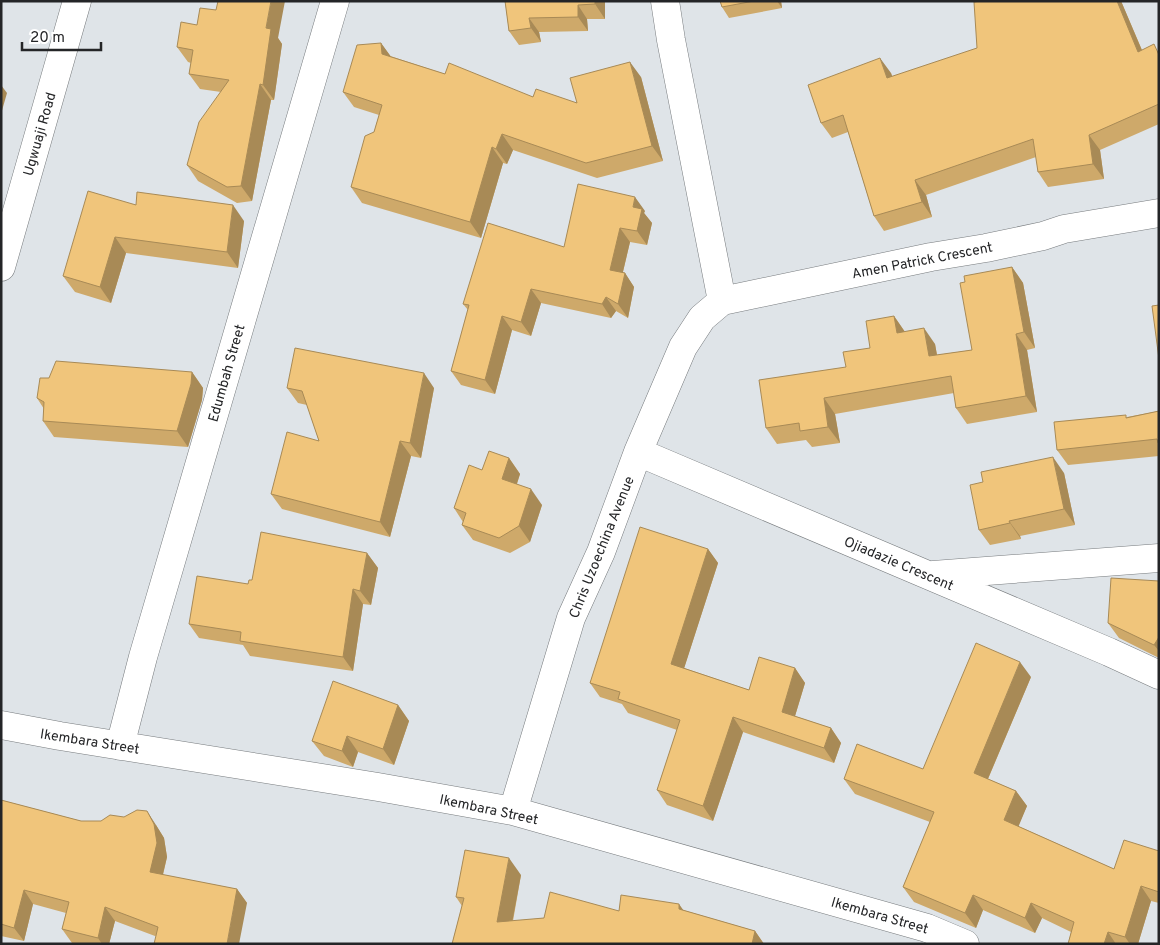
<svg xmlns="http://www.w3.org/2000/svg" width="1160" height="945" viewBox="0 0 1160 945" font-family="Overpass,sans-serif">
  <rect width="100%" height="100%" fill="#dfe4e8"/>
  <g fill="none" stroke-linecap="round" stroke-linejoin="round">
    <g stroke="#777b7e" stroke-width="29">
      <path id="minor" d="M665 1 671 40 722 301
        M638 452 1109 652 1159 675
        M933 575 1159 558
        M1 725 60 736 378 787 513 811 927 928 965 944
        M120 746 143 657 335 1
        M513 811 571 618 601 552 638 452 683 347 702 318 722 301 931 257 986 248 1043 236 1064 229 1159 213"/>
    </g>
    <g stroke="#777b7e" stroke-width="29">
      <path id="major" d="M1 267 77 1"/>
    </g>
    <use href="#minor" stroke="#fff" stroke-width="28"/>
    <use href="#major" stroke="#fff" stroke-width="28"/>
  </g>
  <path fill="#cea96a" d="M505 1H605V19H587L588 31 539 32 541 42 519 45 509 31Z
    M720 1H781L782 8 729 18 722 7Z
    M1121 1 1142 50 1159 51V124L1100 150 1104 179 1048 187 1038 172 1036 157 926 195 932 217 884 231 874 216 848 132 832 138 821 123 891 73 892 77Z
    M278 38 282 44 274 100H271L252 201 237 203 198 181 187 165 221 92 200 89 189 74 191 63 188 62 177 47Z
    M381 43 390 56 445 74 533 97 577 103 641 77 663 161 597 178 513 150 507 164 503 163 481 238 362 203 351 187 374 132 379 115 354 107 343 92Z
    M136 205 244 221 238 268 126 253 111 303 75 292 63 276Z
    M645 211 644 213 652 223 647 245 630 242 623 272 625 273 634 287 628 318 616 311 611 318 541 303 531 336 512 330 495 394 461 385 451 371 468 310 463 304 564 247Z
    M1012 267 1023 283 1035 348 1027 350 1037 412 967 424 956 408 954 393 835 414 840 443 812 447 806 440 777 444 766 428 846 367 870 348 894 316 905 332 935 344 937 355 972 350 965 282Z
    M192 372 203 388 202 400 188 447 54 437 43 421 44 409 37 398Z
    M287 388H434L421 458 411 456 390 537 282 509 271 494 319 441 307 405 298 403Z
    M1159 411V456L1068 465 1057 450 1127 417Z
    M509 458 520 474 517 484 542 505 530 542 510 553 473 540 462 525 463 522 454 508 482 470Z
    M1064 473 1075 525 1020 536 1021 539 990 545 979 530Z
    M708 549 718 563 684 668 749 690 795 668 805 683 795 716 831 728 841 743 834 763 743 732 713 821 667 805 657 790 677 730 628 713 622 704 600 697 590 683Z
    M367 553 378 568 371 605 363 604 353 671 250 656 243 645 199 638 189 624 248 584 252 580Z
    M1159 581V658L1119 638 1108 623Z
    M1031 677 988 779 1016 791 1027 806 1018 826 1114 869 1159 851V903L1151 901 1138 944H1068L1071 932 1042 918 1035 933 983 910 976 928 914 902 903 887 930 822 855 794 844 779 923 769Z
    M398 705 409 721 394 765 358 752 353 767 324 756 312 741Z
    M1 800 81 821 156 825 164 838 167 857 163 875 237 889 247 903 155 936 115 921 109 944 72 943 62 929 66 913 33 904 24 941 1 936Z
    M521 875 513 921 619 911 683 910 755 931 764 944H452L462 906 456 897Z"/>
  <path fill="#a88a56" d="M271 1H285L278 38 282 44 274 100 263 85 266 28Z
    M595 1H605V19L595 4Z
    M777 1H781L782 8Z
    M1117 1H1121L1149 67 1138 52Z
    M578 5 587 19 588 31 578 17Z
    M529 18 539 32 541 42 531 28Z
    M381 43 392 58 382 54Z
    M880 58 891 73 898 93 887 78Z
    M630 62 641 77 663 161 652 146Z
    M260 84 271 100 252 201 241 186Z
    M1 85 7 93 1 114Z
    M502 134 513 150 507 164 496 149Z
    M1089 135 1100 150 1104 179 1093 164Z
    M492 147 503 163 481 238 470 222Z
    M915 180 926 195 932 217 922 202Z
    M635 197 645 211 644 213 652 223 647 245 637 231 633 207Z
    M233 205 244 221 238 268 227 252Z
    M620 228 630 242 620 284 610 270Z
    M115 237 126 253 111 303 100 287Z
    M1012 267 1023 283 1035 348 1024 332Z
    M625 273 634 287 628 318 618 304Z
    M531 289 541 303 531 336 521 322Z
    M606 297 616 311 611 318 602 304Z
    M502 316 512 330 495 394 485 380Z
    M894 316 905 332 897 333Z
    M924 328 935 344 940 372 929 356Z
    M1016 334 1027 350 1037 412 1026 396Z
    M192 372 203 388 202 400 188 447 177 431Z
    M424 373 434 388 421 458 410 443Z
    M824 398 835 414 840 443 828 427Z
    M400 441 411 456 390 537 380 522Z
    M1053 457 1064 473 1075 525 1064 509Z
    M509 458 520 474 513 495 502 479Z
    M531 489 542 505 530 542 519 526Z
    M1009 521 1020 536 1021 539 1010 523Z
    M708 549 718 563 681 678 671 664Z
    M367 553 378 568 371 605 360 591Z
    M353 589 363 604 353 671 343 657Z
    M1159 637V651L1154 645Z
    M1020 662 1031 677 984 788 974 773Z
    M795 668 805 683 792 726 782 712Z
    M398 705 409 721 394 765 383 749Z
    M733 717 743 732 713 821 703 806Z
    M831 728 841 743 834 763 824 748Z
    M347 736 358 752 353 767 342 751Z
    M1016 791 1027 806 1015 835 1004 820Z
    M147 811 156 825 164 838 167 857 160 886 150 872Z
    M509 858 521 875 509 939 497 922Z
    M1141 886 1151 901 1138 944H1130L1125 937Z
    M237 889 247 903 239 944H227Z
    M24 890 33 904 24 941 14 928Z
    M973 895 983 910 976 928 965 913Z
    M1031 903 1042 918 1035 933 1025 918Z
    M679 904 691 921 679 909Z
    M105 907 115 921 109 944H102L98 938Z
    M755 931 764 944H752Z
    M1108 932 1116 944H1104Z"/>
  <path fill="#f0c57b" stroke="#a88a56" d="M218 1H271L266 28 271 29 263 85 260 84 241 186 227 187 187 165 199 122 229 80 189 74 193 50 177 47 181 22 197 25 200 8 216 10Z
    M505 1H595V4L578 5V17L529 18 531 28 509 31Z
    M720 1H754L722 7Z
    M980 1H1117L1138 52 1154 44 1159 55V104L1089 135 1093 164 1038 172 1033 139 915 180 922 202 874 216 843 115 821 123 808 85 880 58 887 78 977 48 974 2Z
    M381 43 382 54 445 74 449 63 533 97 536 89 577 103 570 78 630 62 652 146 586 163 502 134 496 149 492 147 470 222 351 187 365 136 374 132 382 105 343 92 357 45Z
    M578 184 635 197 633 207 642 209 637 231 620 228 610 270 625 273 618 304 606 297 602 304 531 289 521 322 502 316 485 380 451 371 469 305 463 304 488 223 564 247Z
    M88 191 136 205 137 192 233 205 227 252 115 237 100 287 63 276Z
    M1012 267 1024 332 1016 334 1026 396 956 408 951 376 824 398 828 427 800 431 799 423 766 428 759 380 846 367 843 352 870 348 866 321 894 316 897 333 924 328 929 356 972 350 960 283 965 282 964 276Z
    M1159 305V359L1152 306Z
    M295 348 424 373 410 443 400 441 380 522 271 494 287 432 319 441 302 391 287 388Z
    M56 361 192 372 191 384 177 431 43 421 44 402 37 398 40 378H49Z
    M1159 411V443H1158L1157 439 1057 450 1054 422 1126 415V418Z
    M489 451 509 458 502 479 531 489 519 526 499 538 462 525 466 513 454 508 469 465 482 470Z
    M1053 457 1064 509 1009 521 1010 523 979 530 970 485 983 482 981 472Z
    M640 527 708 549 671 664 749 690 759 657 795 668 782 712 831 728 824 748 733 717 703 806 657 790 680 720 618 699 620 692 590 683Z
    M261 532 367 553 360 591 353 589 343 657 240 641 241 632 189 624 197 576 248 584 249 580H252Z
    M1111 578 1159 581V637L1154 645 1108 623Z
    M976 643 1020 662 974 773 1016 791 1004 820 1114 869 1124 840 1159 851V892L1141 886 1125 937 1108 932 1104 944H1068L1074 922 1031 903 1025 918 973 895 965 913 903 887 934 812 844 779 857 744 923 769Z
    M333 681 398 705 383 749 347 736 342 751 312 741Z
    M1 800 81 821H101L110 815 124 817 137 810 147 811 154 824 157 843 150 872 237 889 227 944H154L158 927 105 907 98 938 62 929 69 902 24 890 14 928 1 924Z
    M465 850 509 858 497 922 544 918 550 892 619 911 621 895 679 904V909L755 931 752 944H452L464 898 456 897Z"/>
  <g text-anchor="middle" stroke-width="4" stroke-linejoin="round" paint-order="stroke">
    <g font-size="14" fill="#242527" stroke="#fff">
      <text transform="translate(39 134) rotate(-74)" y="5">Ugwuaji Road</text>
      <text transform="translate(922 260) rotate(-11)" y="5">Amen Patrick Crescent</text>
      <text transform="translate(226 373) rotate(-74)" y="5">Edumbah Street</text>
      <text transform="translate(601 547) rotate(-68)" y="5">Chris Uzoechina Avenue</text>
      <text transform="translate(899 563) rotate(23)" y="5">Ojiadazie Crescent</text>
      <text transform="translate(90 741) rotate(9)" y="5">Ikembara Street</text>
      <text transform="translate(489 809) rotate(12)" y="5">Ikembara Street</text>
      <text transform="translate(880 915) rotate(16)" y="5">Ikembara Street</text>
    </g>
  </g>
  <rect width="1160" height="945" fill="none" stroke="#242527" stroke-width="5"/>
  <path d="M22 42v8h79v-8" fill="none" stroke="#242527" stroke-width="2.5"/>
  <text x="30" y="42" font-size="15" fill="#242527" stroke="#ffffff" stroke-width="4" paint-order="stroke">20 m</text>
</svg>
